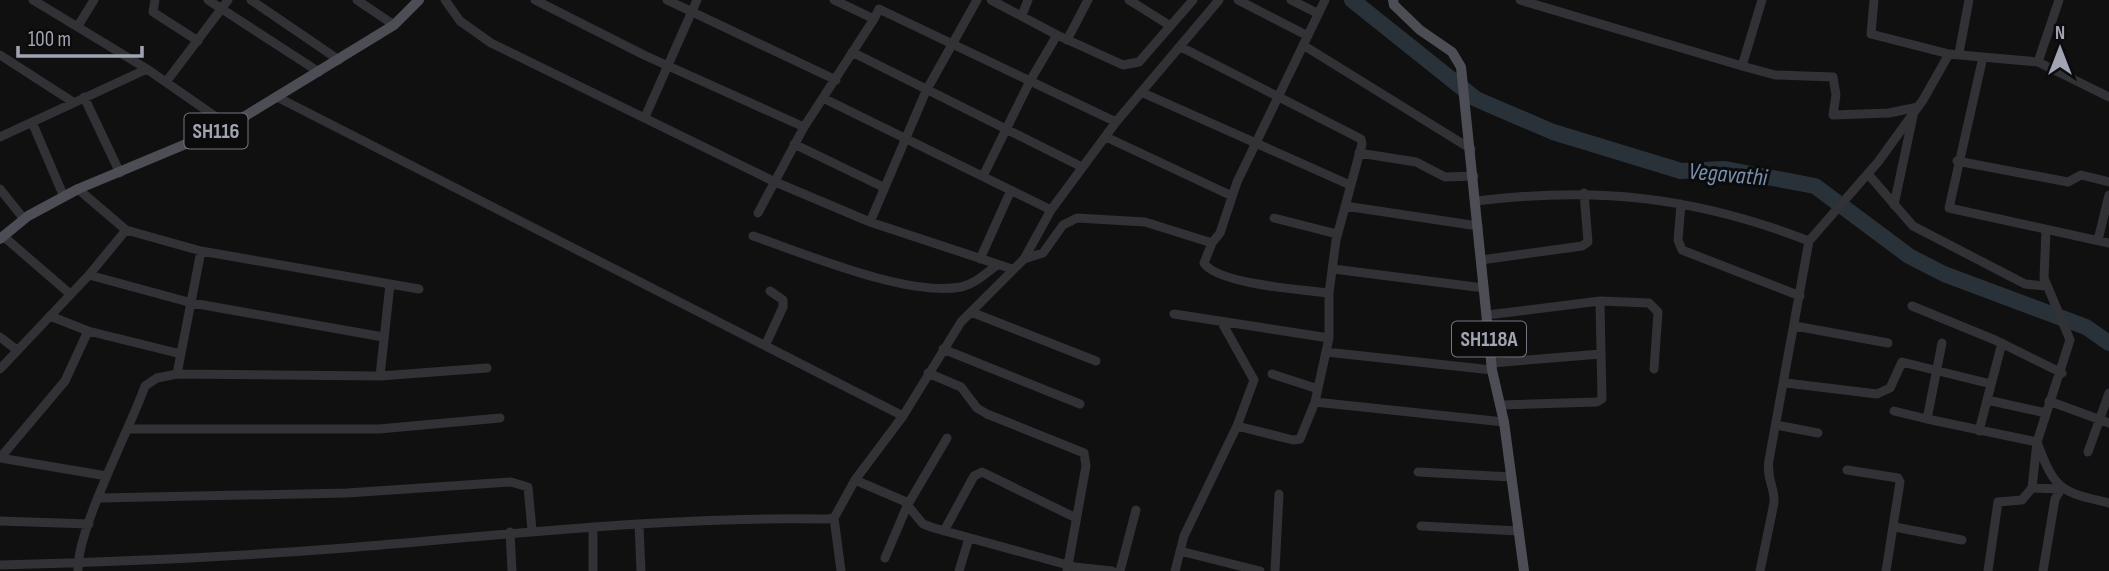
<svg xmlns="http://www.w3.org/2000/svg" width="2109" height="571" viewBox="0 0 2109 571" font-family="'Sofia Sans Condensed',sans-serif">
  <rect width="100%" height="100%" fill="#101011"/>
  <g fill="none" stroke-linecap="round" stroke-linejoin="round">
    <path stroke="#293139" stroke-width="16" d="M1352 0 1476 99 1553 132 1681 171 1725 169 1815 186 1909 256 1944 274 2086 327 2109 343"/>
    <path stroke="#313136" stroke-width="9" d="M33 0 147 69 229 126
      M155 0 153 12 198 41
      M208 0 319 72
      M251 0 339 60
      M357 0 394 25
      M445 0 460 21 491 43 773 181 870 222 926 91 977 0
      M535 0 646 56 804 127
      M667 0 836 80
      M834 0 874 19 879 9 1116 122
      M991 0 1057 35 1123 65 1139 62 1193 0
      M1129 0 1169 25
      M1238 0 1308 36
      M1291 0 1317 13
      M1520 0 1742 66 1762 0
      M1874 0 1871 34 1949 54 2038 62 2109 97
      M1022 15 1028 0
      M78 26 94 0
      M1067 40 1088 0
      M1303 45 1471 149
      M1181 47 1361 139 1362 144 1336 240 1329 293V338L1315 402 1504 422
      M852 52 1082 167
      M1959 53 1969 0
      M0 55 73 102
      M1983 57 1949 208 2109 243
      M2038 62 2059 0
      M1742 66 1775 75 1833 77 1836 95 1833 115 1889 113 1918 107
      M166 82 228 0
      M1141 92 1350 185
      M84 97 120 173
      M277 97 903 416
      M823 98 1051 210
      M645 117 697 0
      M32 122 64 197
      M0 137 147 69
      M1106 137 1232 196
      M794 144 883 187
      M1359 153 1416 162 1445 177 1474 176
      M1957 161 2068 182 2081 175 2109 182
      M1868 174 1913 226 2025 284 2046 286
      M983 176 1030 81 1057 35
      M0 189 24 219
      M78 189 126 230 201 251 419 289
      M1476 201C1597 186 1696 197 1809 241
      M1681 204 1678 240 1682 250 1800 296
      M1894 205 1913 116
      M1345 206 1478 226
      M758 213 804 127 874 19
      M1274 218 1337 234
      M870 222 1012 269
      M3 236 69 293
      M753 236C806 254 907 297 961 287 975 284 986 273 997 265
      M2098 240 2109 195
      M1212 243 1204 263C1217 284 1303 290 1329 293
      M980 259 1011 190
      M1024 259 1043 253 1063 225 1077 218 1145 222 1212 243 1220 233 1237 182 1325 0
      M1481 260 1582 246 1588 242 1584 193
      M1333 269 1484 288
      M89 275 192 303 383 337
      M1912 306 1995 340 2062 373
      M971 312 1096 361
      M1174 314 1329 338
      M1487 315 1600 301 1649 303 1658 312 1654 369
      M50 316 88 331 181 354
      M1221 321 1254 380 1237 426
      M1795 326 1888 343
      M0 337 17 350
      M1942 343 1927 419 2037 442C2055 491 2061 492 2109 503
      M765 346 783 307V300L770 291
      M943 349 1080 404
      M1326 352 1492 370
      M1491 363 1601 354
      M0 369 89 275 126 230
      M928 373 961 387 977 408 987 414 1084 453 1086 466 1067 571
      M177 374 201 251
      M1272 374 1318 389
      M380 376 390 284
      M1786 383 1877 394 1890 388 1902 362 1991 384
      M1987 400 2002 343
      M2049 401 2109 423
      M1500 405 1597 402 1602 399 1600 301
      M1894 411 1927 419
      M1776 425 1818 433
      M130 429H379L500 418
      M1979 431 1987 400 2046 413
      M2088 452 2109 393
      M0 458 65 381 88 331
      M0 458 107 476
      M1847 470 1898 478 1900 482 1886 571
      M1418 472 1512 477
      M2032 488 2061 489 2055 499 2043 571
      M100 498 347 493 511 482 528 487 532 530
      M834 518 841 571
      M0 521 89 524
      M639 524 641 571
      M1421 526 1519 531
      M1895 527 1962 540
      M944 531 974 476 982 472 1076 518
      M510 532 512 571
      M1180 551 1260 571
      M885 558 907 506 947 438
      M0 565C115 562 230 557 345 548 506 535 666 516 827 519L834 518 855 480
      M78 571C76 531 130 429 145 386L157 378 177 374 380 376 487 368
      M593 571V527
      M959 571 969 538
      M1112 571 1075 567 934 528 923 524 904 501 855 480 903 416 961 322 1024 259 1051 210 1116 122 1219 0
      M1120 571 1136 510
      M1175 571 1184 536 1237 426 1293 440 1300 439 1315 402
      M1275 571 1279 494
      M1760 571 1774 503C1775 486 1766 480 1769 460L1809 241 1878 162 1923 100 1949 54
      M1988 571 1998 502 2022 500 2032 488 2037 442 2070 340 2044 278 2046 230"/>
    <path stroke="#4d4e55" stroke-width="10" d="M1393 0 1394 5 1420 30 1452 52 1461 67 1492 370 1504 422 1524 571
      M0 239 28 216 78 189 229 126 394 25 419 0"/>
  </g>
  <g text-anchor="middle" stroke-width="6" stroke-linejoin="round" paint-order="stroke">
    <g fill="#0b0b0c" stroke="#747680" stroke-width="2">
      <rect x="184.5" y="113.5" width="63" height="35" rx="5"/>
      <rect x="1452" y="321.5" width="74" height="35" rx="5"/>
    </g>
    <g font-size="21" font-weight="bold" fill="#a1a4b2">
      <text x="216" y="138">SH116</text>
      <text x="1489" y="346">SH118A</text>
    </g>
    <g font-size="24" font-style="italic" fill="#778fae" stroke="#0b0b0c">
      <text transform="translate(1728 174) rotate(5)" y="8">Vegavathi</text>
    </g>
  </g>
  <g transform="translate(2060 49)" stroke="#0b0b0c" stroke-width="5" paint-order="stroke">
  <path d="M0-5L12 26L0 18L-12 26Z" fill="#a1a4b2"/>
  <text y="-10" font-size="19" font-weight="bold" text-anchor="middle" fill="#a1a4b2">N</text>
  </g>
  <path d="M18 46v10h124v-10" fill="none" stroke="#a1a4b2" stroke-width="3.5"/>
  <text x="28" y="46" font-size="21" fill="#a1a4b2" stroke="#0b0b0c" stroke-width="5" paint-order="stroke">100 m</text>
</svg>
